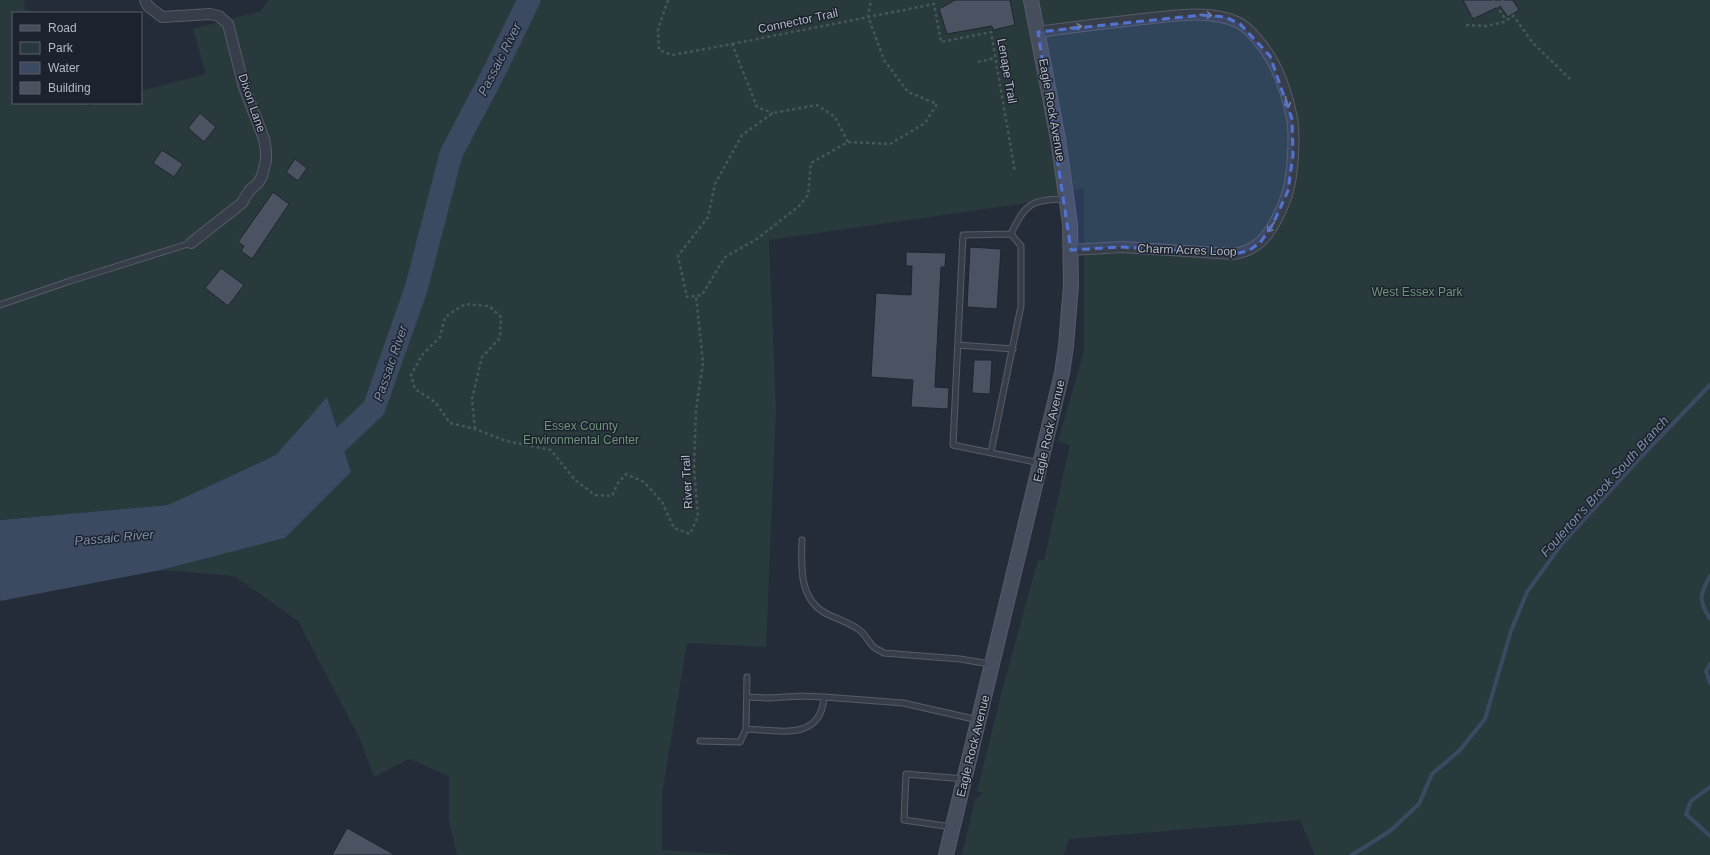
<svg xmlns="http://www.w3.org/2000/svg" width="1710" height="855" viewBox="0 0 1710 855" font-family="Helvetica,sans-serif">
  <rect width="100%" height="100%" fill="#242c39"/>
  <path fill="#293a3c" d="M0 0H24L25 9 35 13H13V103H87L88 106 98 103H141V91L206 74 193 29 261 11 269 0H1710V855H1315L1300 820 1069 839 1064 855H962L975 800 984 792H977L1000 698 1038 560H1044L1070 445 1058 441 1084 351V188L1026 203 769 240 776 407 766 647 687 643 662 795V850L740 855H457L449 821V776L409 759 374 777 361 741 298 621 234 576 161 570 285 538 351 472 327 397 276 455 168 505 0 520Z"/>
  <path fill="#3b4961" d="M327 397 351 472 285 538 161 570 0 601V520L168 505 276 455Z"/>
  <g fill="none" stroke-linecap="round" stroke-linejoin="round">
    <path stroke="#3b4961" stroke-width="4" d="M1710 576C1700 594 1698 600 1710 619
      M1710 664 1706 671 1710 683
      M1710 787 1691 801 1686 814 1710 836
      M1352 855 1390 831 1419 804 1432 774 1459 751 1485 719 1511 631 1527 592 1561 545 1640 458 1710 385"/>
    <path stroke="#3b4961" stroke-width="23" d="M318 461 374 408 416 289 451 154 494 72 529 0"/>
  </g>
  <path fill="#4b5363" stroke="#1f2530" d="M955 0H1010L1015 25 993 30 992 26 947 34 939 9Z
    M1463 0H1513L1519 10 1508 17 1500 6 1473 19Z
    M200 113 216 127 204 142 188 128Z
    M162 150 183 164 174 177 153 163Z
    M295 159 307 168 298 181 286 172Z
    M273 192 289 204 252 259 241 251 244 246 238 242Z
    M970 247 1001 249 997 309 967 307Z
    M906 252 946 253 945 267H941L935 387 949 388 948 409 911 407 913 380 871 377 876 293 911 295 912 266H906Z
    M221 268 244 285 228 306 205 288Z
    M974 360H992L990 394 972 393Z
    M347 828 395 855H332Z"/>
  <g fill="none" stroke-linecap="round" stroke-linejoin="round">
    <g stroke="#565c67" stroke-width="7">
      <path id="service" d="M0 305 70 281 191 243
        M958 345 1013 349
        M991 452 1021 306V246L1011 234
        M1040 463 953 445 963 235 1011 234C1025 203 1032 200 1065 199
        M802 540C801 567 799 600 827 614 838 619 848 622 858 629 865 633 868 642 874 647 877 650 881 651 884 653L960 659 990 664
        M747 697 768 698 802 696 824 697 903 703 978 720
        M746 729C778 730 821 742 824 697
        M700 741 740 742 746 729 747 677
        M952 827 904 820 906 774 964 779"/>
    </g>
    <g stroke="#565c67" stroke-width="12">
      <path id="minor" d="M145 0 148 6 162 17 210 14 219 16 228 24 244 87 264 139 266 151V160L262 176 258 183 249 191 242 203 191 243
        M1038 32C1073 27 1108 23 1143 19 1174 16 1210 9 1239 23 1248 27 1254 36 1261 44 1277 64 1287 93 1292 118 1295 137 1293 173 1288 191 1284 206 1271 234 1259 243 1251 250 1243 252 1234 254L1122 247 1071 250"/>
    </g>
    <g stroke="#565c67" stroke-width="16">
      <path id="secondary" d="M946 855 1062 373 1066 346 1071 285 1070 224 1058 139 1031 0"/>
    </g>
    <path stroke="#465659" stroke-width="2.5" stroke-dasharray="3 3" stroke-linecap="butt" d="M668 0 658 29 659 50 672 55 732 44 757 107 773 113
      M1493 0 1506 20
      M1502 0 1533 43 1570 79
      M1466 25 1486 26 1504 22 1513 16
      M732 44 934 4 941 42 991 32 1015 172
      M978 62 995 58
      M848 142 835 117 817 105 773 113 742 135 715 184 708 217 678 256 687 297 702 295 725 257 757 239 799 206 808 195 811 163 848 142 890 144 925 123 937 104 908 92 884 60 868 16 871 0
      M475 429 472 399 482 357 500 338 501 317 489 306 465 304 445 317 440 337 422 355 411 375 415 389 435 402 450 423 475 429 506 441 551 450 575 480 595 495 612 496 618 483 626 474 644 482 662 502 674 528 690 534 698 516 694 468 696 410 703 363 696 296"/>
    <use href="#service" stroke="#383e49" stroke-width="5"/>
    <use href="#minor" stroke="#383e49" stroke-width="10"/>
    <use href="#secondary" stroke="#464d5c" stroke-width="14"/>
  </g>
  <defs><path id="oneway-shaft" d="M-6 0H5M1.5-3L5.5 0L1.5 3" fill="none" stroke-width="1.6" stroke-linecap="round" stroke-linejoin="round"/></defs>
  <g stroke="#7c828d">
    <use href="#oneway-shaft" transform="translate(1206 15) rotate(4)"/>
    <use href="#oneway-shaft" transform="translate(1076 27) rotate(-8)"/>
    <use href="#oneway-shaft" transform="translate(1287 102) rotate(74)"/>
    <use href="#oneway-shaft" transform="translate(1271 227) rotate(124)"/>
  </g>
  <path fill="#5273d1" fill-opacity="0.2" stroke="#5273d1" stroke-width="3" stroke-dasharray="8 5" stroke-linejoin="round" d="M1202 15 1225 17 1240 24 1270 56 1292 119 1293 155 1288 191 1273 224 1260 243 1248 251 1234 254 1122 247 1071 250 1038 32Z"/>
  <g text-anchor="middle" stroke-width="3" stroke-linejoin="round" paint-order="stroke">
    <g font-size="12" fill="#b3b9c5" stroke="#1d232e">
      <text transform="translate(798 21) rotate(-12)" y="4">Connector Trail</text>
      <text transform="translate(1007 71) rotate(80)" y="4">Lenape Trail</text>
      <text transform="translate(252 103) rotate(71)" y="4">Dixon Lane</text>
      <text transform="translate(1052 110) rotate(80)" y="4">Eagle Rock Avenue</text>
      <text transform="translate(1187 250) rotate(2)" y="4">Charm Acres Loop</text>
      <text transform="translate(1049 431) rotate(-77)" y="4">Eagle Rock Avenue</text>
      <text transform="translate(687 482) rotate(-93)" y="4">River Trail</text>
      <text transform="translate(973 746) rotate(-76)" y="4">Eagle Rock Avenue</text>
    </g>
    <g font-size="12" fill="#6c9478" stroke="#1d232e">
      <text x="1417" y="296">West Essex Park</text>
      <text x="581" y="430">Essex County<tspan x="581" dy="14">Environmental Center</tspan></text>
    </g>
    <g font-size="13" font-style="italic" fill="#7d8eaa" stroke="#1d232e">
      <text transform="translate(499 59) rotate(-63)" y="5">Passaic River</text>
      <text transform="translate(390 363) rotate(-71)" y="5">Passaic River</text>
      <text transform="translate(1604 486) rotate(-48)" y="5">Foulerton's Brook South Branch</text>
      <text transform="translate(114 537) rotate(-5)" y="5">Passaic River</text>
    </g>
  </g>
  <rect x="12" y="12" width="130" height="92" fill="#1d232e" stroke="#595f6a"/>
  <rect x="20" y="25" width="20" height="6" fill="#464d5c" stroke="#595f6a"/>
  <text x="48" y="32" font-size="12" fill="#b3b9c5">Road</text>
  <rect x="20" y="42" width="20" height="12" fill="#293a3c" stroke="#595f6a"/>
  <text x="48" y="52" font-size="12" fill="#b3b9c5">Park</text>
  <rect x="20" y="62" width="20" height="12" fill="#3b4961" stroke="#595f6a"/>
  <text x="48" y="72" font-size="12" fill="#b3b9c5">Water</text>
  <rect x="20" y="82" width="20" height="12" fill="#4b5363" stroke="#595f6a"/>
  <text x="48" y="92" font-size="12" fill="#b3b9c5">Building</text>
</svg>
